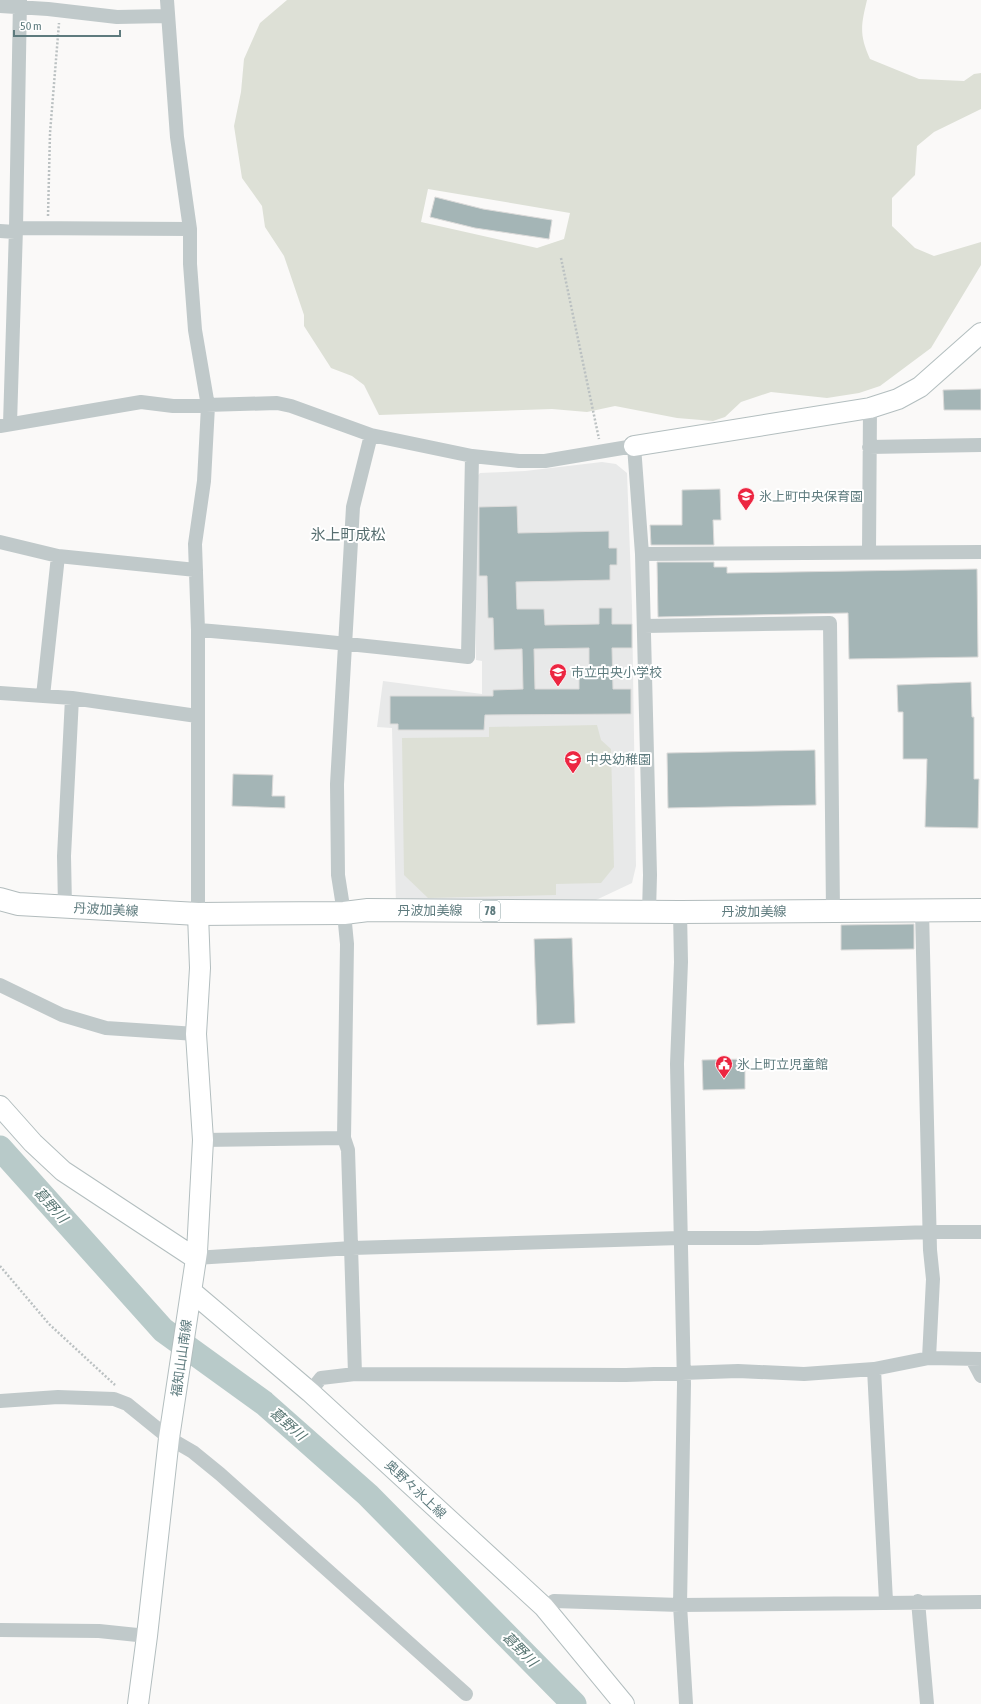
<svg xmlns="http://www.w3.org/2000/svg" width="981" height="1704" viewBox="0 0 981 1704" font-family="'Asap Condensed','Noto Sans JP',sans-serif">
  <rect width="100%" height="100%" fill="#faf9f8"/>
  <path fill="#e8e9e9" d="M602 462 616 464 627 473 632 606 636 866 632 883 596 900 396 906 392 728 377 727 383 681 482 694V661L476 660V478L480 473 525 471Z"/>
  <path fill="#dde0d6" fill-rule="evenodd" d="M287 0H867C861 25 859 35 870 59L919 79 964 81 974 74 981 73V109L934 132 917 146 915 175 892 198V226L915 248 934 256 981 242V265L931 348 880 386 859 393 827 398 771 392 741 402 725 417 713 421 677 418 615 406 587 412 552 409 379 415 364 385 352 376 331 368 304 326V315L284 256 265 227 262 206 242 178 234 126 241 92 244 59 260 23ZM428 189 570 213 564 239 537 248 421 222Z
    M597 725 601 740 611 749 614 867 601 883 556 884V895L428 898 404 875 402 738 489 737V727Z"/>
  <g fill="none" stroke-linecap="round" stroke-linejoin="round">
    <path stroke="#b8cac9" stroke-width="25" d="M0 1148 163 1330 264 1403 368 1495 574 1704"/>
  </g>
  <path fill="#a4b5b6" stroke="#dcdbda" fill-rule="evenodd" d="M435 197 483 209 552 220 549 239 475 228 430 217Z
    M981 389V410H944L943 390Z
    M720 489 721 520H713L714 545H651L650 525H682V490Z
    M517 506 518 533 609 531V548H617V565H610V580L516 582 517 609H544L545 625 599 624V608H612V624H632V648H612L613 689H631V714L485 715 484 730H398V724H390V696H493V690L523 689 522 649 494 650 493 618H488L487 576H479V507ZM589 648V675H579V689H535L534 649Z
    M657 562H714V567H727V573L977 569 978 657 849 659 848 613 658 617Z
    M971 682 972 717H974V779H979L978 828 925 827 927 759H903V712H898L897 685Z
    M815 750 816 805 668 808 667 753Z
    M233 774 273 775 272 796H285V808L232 806Z
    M914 924V949L841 950V925Z
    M572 938 575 1023 537 1025 534 939Z
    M745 1059V1089L703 1090 702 1060Z"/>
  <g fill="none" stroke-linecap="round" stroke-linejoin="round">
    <g stroke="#b3bebf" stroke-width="22">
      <path id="secondary" d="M634 446 870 408 898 399 920 387 981 333
        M0 1106 33 1143 63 1171 195 1258
        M191 1291 310 1392 544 1607 624 1704
        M138 1704 147 1636 169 1438 197 1252 203 1140 196 1034 200 968 198 914"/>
    </g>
    <g stroke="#b2bcbd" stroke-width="24">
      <path id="primary" d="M0 899 18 904 198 914 344 913 368 910 680 912 981 910"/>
    </g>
    <path stroke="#bbc1c2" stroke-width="2.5" stroke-dasharray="2 2" stroke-linecap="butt" d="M48 216 50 133 59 23
      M561 258 599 439
      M0 1266 49 1324 115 1385"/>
    <path stroke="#c0c9ca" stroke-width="14" d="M167 0 177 137 190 229V264L195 330 208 406 204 481 195 544 198 630V914
      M0 6 48 9 117 17 167 16
      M16 228 190 229
      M0 231 15 232
      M10 424 16 228 20 0
      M0 426 141 402 173 406 277 403 291 406 371 435 472 456 519 461H545L634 446 642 554 650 875 649 912
      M869 447 981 445
      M0 542 58 556 196 570
      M869 552 870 408
      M642 554 981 552
      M644 626 830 623 833 911
      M198 630C288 637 378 647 468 657L472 456
      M0 693 72 698 197 716
      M43 696 58 556
      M65 907 64 856 72 698
      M922 910 930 1250 933 1279 929 1358
      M680 912 681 962 677 1064 684 1384 680 1605 686 1704
      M0 985 62 1015 106 1028 196 1034
      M203 1140 344 1138
      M195 1258 352 1248 680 1238H758L930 1232H981
      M972 1359 981 1376
      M874 1369 886 1601
      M355 1374 348 1150 344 1138 347 944 344 913 338 875 337 784 353 507 371 435
      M310 1392 321 1378 355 1374 626 1375 738 1371 804 1374 874 1369 929 1358 981 1359
      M0 1401 58 1397 114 1399 127 1404 169 1438 193 1452 220 1474 466 1694
      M918 1601 927 1704
      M544 1607 554 1601 680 1605 981 1602
      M0 1630 99 1631 147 1636"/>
    <use href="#secondary" stroke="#fff" stroke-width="20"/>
    <use href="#primary" stroke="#fff" stroke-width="22"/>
  </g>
  <defs>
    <g id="school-pin" transform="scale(0.9)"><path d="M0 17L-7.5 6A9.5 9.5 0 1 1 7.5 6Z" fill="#ec2641" stroke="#fff"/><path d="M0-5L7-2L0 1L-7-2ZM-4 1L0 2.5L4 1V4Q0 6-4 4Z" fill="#fff"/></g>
    <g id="civic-pin" transform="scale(0.9)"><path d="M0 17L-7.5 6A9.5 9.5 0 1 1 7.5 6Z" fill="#ec2641" stroke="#fff"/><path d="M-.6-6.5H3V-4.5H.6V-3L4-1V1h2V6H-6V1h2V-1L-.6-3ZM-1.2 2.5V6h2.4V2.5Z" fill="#fff"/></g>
  </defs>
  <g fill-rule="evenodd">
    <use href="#school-pin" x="746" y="496"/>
    <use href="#school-pin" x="558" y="672"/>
    <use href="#school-pin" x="573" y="759"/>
    <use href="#civic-pin" x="724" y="1064"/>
  </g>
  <g text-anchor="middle" stroke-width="4" stroke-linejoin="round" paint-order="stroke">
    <rect fill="#fff" stroke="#8ea3a5" stroke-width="1" x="480" y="901" width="20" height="20" rx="3"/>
    <g font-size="12" font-weight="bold" fill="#5e7b7e">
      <text x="490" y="915">78</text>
    </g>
    <g font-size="13" fill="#5e7b7e" stroke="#fff" text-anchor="start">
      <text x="759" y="501">氷上町中央保育園</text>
      <text x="571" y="677">市立中央小学校</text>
      <text x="586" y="764">中央幼稚園</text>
      <text x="737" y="1069">氷上町立児童館</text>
    </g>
    <g font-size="13" fill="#5e7b7e" stroke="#fff">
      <text transform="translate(106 909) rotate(3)" y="5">丹波加美線</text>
      <text x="430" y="915">丹波加美線</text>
      <text x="754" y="916">丹波加美線</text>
      <text transform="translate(181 1358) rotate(-82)" y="5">福知山山南線</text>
      <text transform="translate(416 1489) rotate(43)" y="5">奥野々氷上線</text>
    </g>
    <g font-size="14" font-style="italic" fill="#597673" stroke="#fff">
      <text transform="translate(51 1205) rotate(48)" y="5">葛野川</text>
      <text transform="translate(288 1424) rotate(41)" y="5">葛野川</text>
      <text transform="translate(520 1649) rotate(45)" y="5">葛野川</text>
    </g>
    <g font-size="15" fill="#566d6f" stroke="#fff">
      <text x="348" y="540">氷上町成松</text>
    </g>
  </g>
  <path d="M14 30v6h106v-6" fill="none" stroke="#5e7b7e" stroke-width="2"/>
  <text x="20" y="30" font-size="12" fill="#5e7b7e" stroke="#ffffff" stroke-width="3" paint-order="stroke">50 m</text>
</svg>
